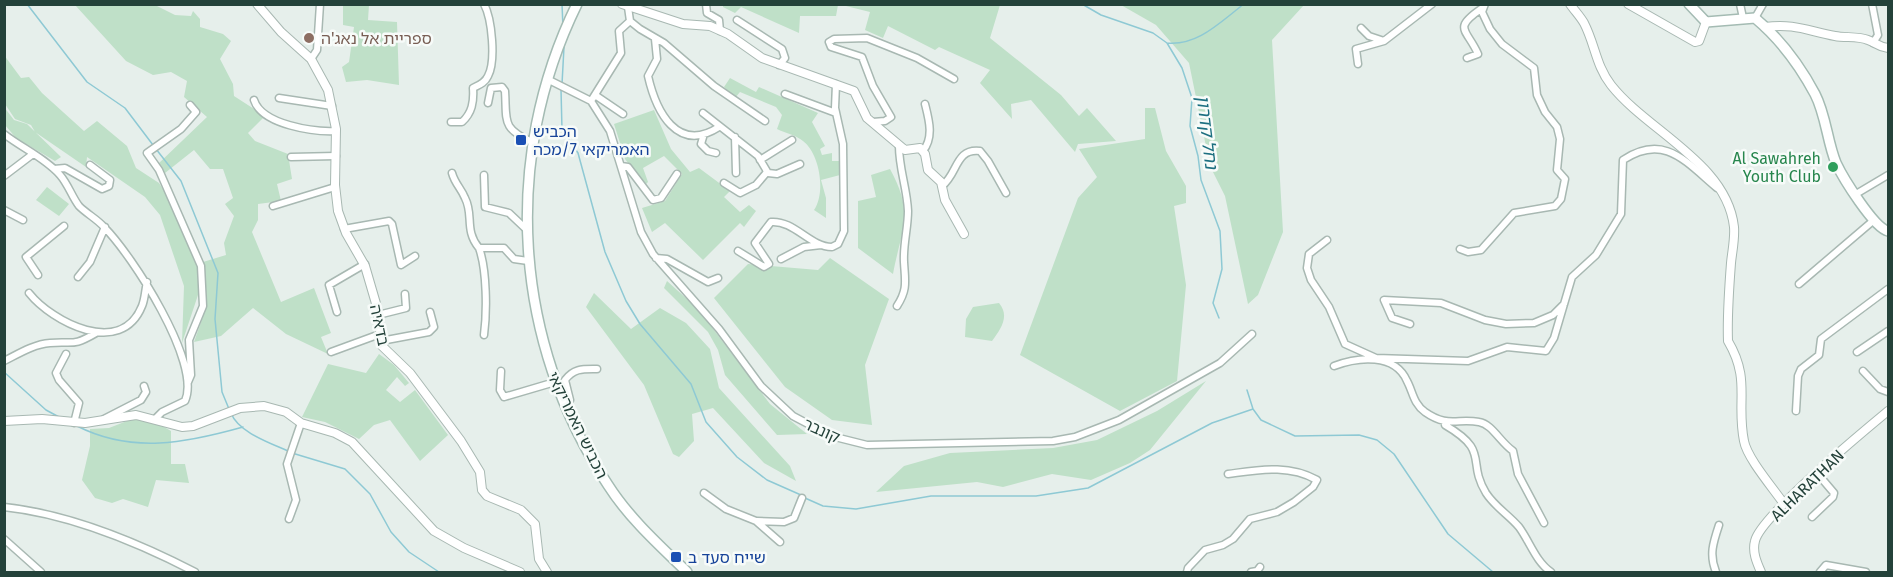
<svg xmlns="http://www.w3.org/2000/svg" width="1893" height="577" viewBox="0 0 1893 577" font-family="'Fira Sans','Noto Sans Hebrew',sans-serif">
  <rect width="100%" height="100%" fill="#e6efeb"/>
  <path fill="#bfe0c8" d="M723 4H838V5L836 16H800L799 33 741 7 735 13 723 7Z
    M75 5H155L175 15 191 16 193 11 200 19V27L223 34 231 41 220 59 233 84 234 96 265 116 248 133 255 141 288 154 292 179 277 184 281 201 258 204V220L252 232 281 302 314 288 331 333 321 337 328 354 286 334 253 308 221 336 194 342 206 308 203 262 226 255 224 243 234 216 225 204 233 198 223 169H210L194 150 165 173 158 164 207 117 184 97 187 81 171 72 153 75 126 61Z
    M343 5H369L368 20 397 22 399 85 367 80 346 82 342 67 349 62 354 27 343 25Z
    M842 5H1000L990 38 1061 95 1079 116 1087 108 1116 141 1078 144 1075 152 1031 100 1011 104 1012 119 980 83 990 70 939 47 935 50 888 26 883 38 865 30 870 12Z
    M1121 5H1304L1272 40 1283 232 1258 295 1248 304 1225 196 1210 166 1189 63 1156 25Z
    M4 55 21 78 29 77 42 93 84 131 97 121 127 146 136 168 159 183 171 202 200 266 199 292 182 343 184 286 160 215 145 197 87 157 86 167 35 132 31 125 15 119 5 104Z
    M730 78 756 92 759 87 818 113 812 122 825 146 820 149 822 155 832 153V161H840V175L821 180 826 198V218L814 210C826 193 820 154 803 141 796 135 785 133 777 129L782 115 776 107 740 92 735 98 724 87Z
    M4 107 14 120 27 124 61 157 55 161 16 138 5 125Z
    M1145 108H1155L1166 151 1186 186V203L1174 206 1186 285 1177 381 1120 411 1020 355 1078 198 1097 177 1079 149 1145 139Z
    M654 110 671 149 690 172 699 168 730 191 724 197 740 212 749 205 756 211 744 227 740 223 703 260 665 223 652 232 642 208 665 201 682 174 664 156 643 168 648 182 645 185 625 159 614 124Z
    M890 169C915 214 901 230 893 274L858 248V201L876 197 871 175Z
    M47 187 69 204 59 216 36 200Z
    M830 258 889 299 865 365 872 425 832 420 785 387 714 298 748 264 818 270Z
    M667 281 698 309 770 404 807 434 777 435 725 375 718 350 708 332 664 288Z
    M594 293 631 329 660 308 686 323 710 349 719 388 790 466 796 481 764 463 713 408 692 414 694 441 679 457 673 454 644 385 586 307Z
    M999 303C1010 316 1001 329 992 341L965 337 966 319 973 307Z
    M379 354 394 365 409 383 405 386 397 377 386 390 400 402 415 390 448 435 420 461 390 420 374 425 359 439 325 422 302 417 328 364 366 373Z
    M1206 381 1150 450 1130 463 1091 480 1052 474 1003 487 977 482 876 492 904 466 950 453 1053 448 1097 440 1157 411Z
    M132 419 152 420 171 431V464H185L189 483 156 480 148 507 123 499 112 503 95 498 82 480 90 446V429L109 428Z"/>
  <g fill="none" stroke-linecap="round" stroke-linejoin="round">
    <path stroke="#8ec9d4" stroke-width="1.5" d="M27 4 87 82 125 108 153 145
      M562 4 563 28
      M1082 4 1101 15 1153 33 1167 43 1182 68 1192 98 1190 126 1198 156 1201 180 1220 231 1222 269 1213 303 1219 318
      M1167 43C1198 46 1220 22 1244 4
      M562 84 564 47
      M561 89 562 130 578 153 605 252 626 301 640 324 691 384 706 422 737 457 767 480 801 495
      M156 149 181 181 218 273 215 319 222 392 229 409
      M4 372 46 410 59 417
      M1247 390 1253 409 1261 420 1295 436 1359 435 1377 440 1394 454 1448 534 1493 572
      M231 413C238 432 270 443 288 451
      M77 426C132 454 186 443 243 427
      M292 453 345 469 370 494 391 532 409 552 439 572
      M805 498 823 506 856 509 931 496H1036L1088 488 1212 423 1253 409"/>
    <g stroke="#a8b8b2" stroke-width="9">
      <path id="minor" d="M706 4 707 13 719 20 720 31
        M1740 4 1743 18
        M1872 4 1878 35 1873 43
        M628 7 630 21 640 29 664 43 714 86 765 121
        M1755 18 1763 4
        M737 20 782 49 785 58 779 65
        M1361 28 1369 36 1384 41 1432 4
        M655 39 657 59 648 76C656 111 677 154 719 127
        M1467 58 1478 54C1467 29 1452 29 1481 9
        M311 59 317 50 320 4
        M1358 64 1356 49 1384 41
        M547 79 591 101 610 131 641 232 653 254 719 329 761 386 793 416 831 436 867 445 1053 441 1075 437 1119 420 1220 363 1252 334
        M785 94 836 113
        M595 95 623 114
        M279 98 332 106
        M254 100C262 125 314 132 336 131
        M591 101 621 53 619 31 630 21
        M488 103 491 88 502 87 505 91C507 121 501 128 532 142
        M703 113 758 156 768 173 777 174 800 164
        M451 122H462C472 113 474 102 473 88 479 85 485 83 488 76 496 61 492 19 484 4
        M873 122 885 121 891 117 873 86 862 57 831 47 829 42 834 39 867 38 917 58 954 79
        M4 134C22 148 45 158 60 175 68 184 72 197 79 206 87 214 97 219 104 227 132 255 202 363 185 401L162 412 156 418
        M704 134 701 144 708 151 716 153
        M735 137 736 173
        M923 151C934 137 929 120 925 104
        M291 157 336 156
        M760 160 792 140
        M621 166 628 167 653 200 661 198 677 174
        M54 169 65 168 102 189 109 186 110 180 90 165
        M452 173C455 184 461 188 465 198 474 215 464 230 479 248H504L514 259 528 261
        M484 175 485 207 509 213 527 230
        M4 176 33 154
        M724 183 740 193 756 185 767 172
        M942 186C958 174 955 148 980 151L988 161 1006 193
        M1856 194 1888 175
        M273 206 335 187
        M4 210 23 220
        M344 229 389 221 392 224 401 265 415 256
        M1327 240 1309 254 1307 268 1311 280 1329 307 1345 344 1376 358 1468 361 1507 347 1546 351 1554 338 1572 277 1596 255 1621 214 1623 160C1664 133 1685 161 1717 188
        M479 248C487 270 487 312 484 335
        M1460 249 1468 252 1481 250 1514 213 1555 206 1561 199 1565 179 1557 170 1560 139 1557 127 1545 112 1537 95 1534 68 1502 44 1490 29 1482 12 1485 4
        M738 251 764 267 769 264 755 243 771 222C794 220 810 247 832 247L838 244 844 231 843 144 835 108 836 84
        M656 258 667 259 708 282 718 278
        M781 259 804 247 821 245
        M38 275 26 257 64 226
        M78 277 90 262 105 227
        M1799 284 1874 220
        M29 293C52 322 121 358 142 306 145 299 145 290 147 282
        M897 306C908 289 905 281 904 262 903 245 908 228 908 211 907 188 899 169 899 146
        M337 312 329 285 365 264
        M378 315 406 308 405 294
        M1410 324 1392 318 1384 300 1441 303 1485 320 1506 324 1534 323 1553 315 1564 304
        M381 341 429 332 434 327 430 312
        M331 352 380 334
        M1857 352 1888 331
        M66 354 56 373 59 380 79 403 74 423
        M4 361C18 354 34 344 50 343 74 341 72 347 96 333
        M1334 366C1358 357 1395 353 1407 381 1413 392 1413 403 1425 412 1448 428 1457 418 1479 422 1492 424 1500 442 1513 451L1518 474 1544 523
        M501 371 500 390 504 397 555 382
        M1863 371 1880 389 1888 392
        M188 382 191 375 189 340 203 306 201 266 159 170 147 153 181 129 196 112 190 105
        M565 405 570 400 565 380C574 368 583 369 597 369
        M1796 411 1798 376 1801 369 1819 355 1821 339 1888 289
        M104 419 141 400 146 392 144 386
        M1445 422V425C1491 452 1466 460 1486 493 1495 507 1509 515 1519 527 1530 542 1536 562 1551 572
        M704 493 726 509 756 521 780 542
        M4 507C70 514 137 542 195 572
        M1812 517 1833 497 1834 493 1817 473
        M289 519 296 500 287 464 301 423
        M757 521 784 522 794 518 802 498
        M4 539 41 572
        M1187 572 1188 568 1205 550 1223 545 1233 539 1250 519 1277 512 1294 502 1313 487 1317 480C1288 464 1259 470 1228 474
        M1251 572 1257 571 1260 567
        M1716 572C1709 555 1713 543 1719 525
        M1820 572 1826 565 1866 572"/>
    </g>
    <g stroke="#a8b8b2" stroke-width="10">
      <path id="tertiary" d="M257 4 281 32 311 59 328 90 336 129 335 185 338 211 346 233 365 266 377 307 382 346 410 373 461 441 480 472 482 490 487 496 521 510 535 524 539 559 547 572
        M622 4 683 24 710 26 728 34 762 58 854 91 867 118 905 150 920 148 925 154 928 170 941 182 945 200 964 234
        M1570 4C1574 10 1580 16 1584 23 1595 44 1596 66 1611 85 1647 131 1727 163 1734 227 1735 239 1732 252 1731 263 1729 289 1727 315 1728 341 1751 380 1736 401 1744 441 1747 458 1773 488 1784 504
        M1628 4 1695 42 1699 41 1706 22
        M1765 27C1794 23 1808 31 1835 36 1845 38 1858 36 1868 40 1877 43 1878 47 1888 48
        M4 421 42 419 85 423 136 415 182 427 193 426 240 408 264 406 286 412 301 423 335 433 352 442 434 531 464 548 520 572
        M1761 572C1757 563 1752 552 1755 541 1760 517 1865 430 1888 411"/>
    </g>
    <g stroke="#a4bbb3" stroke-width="12">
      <path id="secondary" d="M577 4C501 159 513 342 608 485 629 518 659 545 687 572
        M1689 4 1706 22 1755 18C1779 38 1800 66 1815 94 1826 115 1827 141 1836 163 1843 178 1874 228 1888 231"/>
    </g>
    <use href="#minor" stroke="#fff" stroke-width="6"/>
    <use href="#tertiary" stroke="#fff" stroke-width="8"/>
    <use href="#secondary" stroke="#fff" stroke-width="9"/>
  </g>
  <circle fill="#8d6e63" stroke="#f7fbf9" stroke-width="2" cx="309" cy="38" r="6"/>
  <g fill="#1a4fb4" stroke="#f7fbf9" stroke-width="2">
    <rect x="515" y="134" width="12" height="12" rx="3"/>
    <rect x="670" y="551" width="12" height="12" rx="3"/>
  </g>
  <circle fill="#2e9e5b" stroke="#f7fbf9" stroke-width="2" cx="1833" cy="167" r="6"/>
  <g text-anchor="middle" stroke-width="5" stroke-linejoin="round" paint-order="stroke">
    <g font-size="16" fill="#785e54" stroke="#f7fbf9" text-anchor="start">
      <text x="321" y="44">ספריית אל נאג'ה</text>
    </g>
    <g font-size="16" fill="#164399" stroke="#f7fbf9" text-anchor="start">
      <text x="533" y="137">הכביש<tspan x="533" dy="18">האמריקאי 7/מכה</tspan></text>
      <text x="688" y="563">שייח סעד ב</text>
    </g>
    <g font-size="16" fill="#27864d" stroke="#f7fbf9" text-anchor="end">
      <text x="1821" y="164">Al Sawahreh<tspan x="1821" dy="18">Youth Club</tspan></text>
    </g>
    <g font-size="16" fill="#24423a" stroke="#f7fbf9">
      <text transform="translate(380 325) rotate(78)" y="6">בדאיה</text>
      <text transform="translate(578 425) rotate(64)" y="6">הכביש האמריקאי</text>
      <text transform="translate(822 430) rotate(24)" y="6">קונבר</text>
      <text transform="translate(1807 485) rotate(-44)" y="6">ALHARATHAN</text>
    </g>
    <g font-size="18" font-style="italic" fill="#1c6f80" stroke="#f7fbf9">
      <text transform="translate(1207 132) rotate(83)" y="6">נחל קדרון</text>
    </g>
  </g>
  <rect width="1893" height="577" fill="none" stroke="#24423a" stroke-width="12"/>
</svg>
